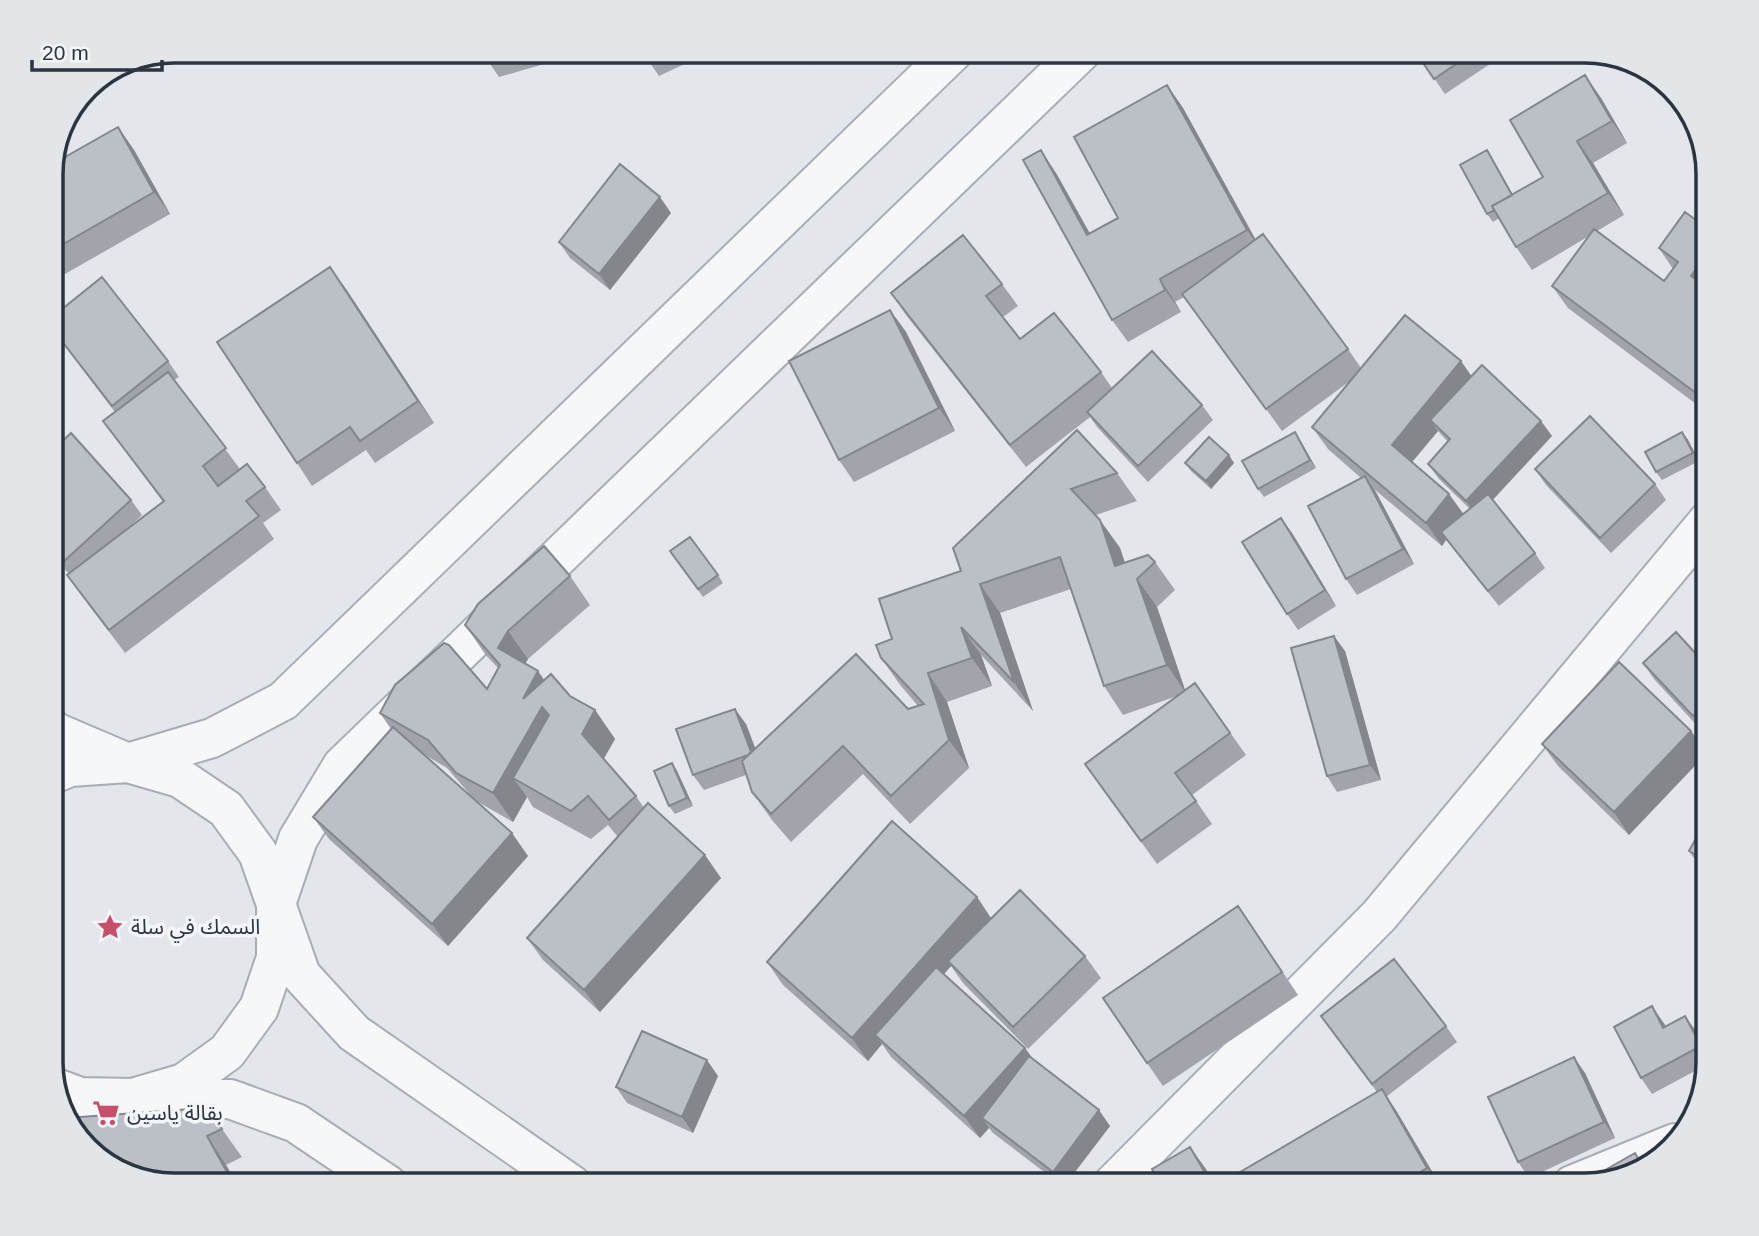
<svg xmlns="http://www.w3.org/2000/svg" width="1759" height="1236" viewBox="0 0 1759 1236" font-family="Helvetica,'Noto Sans Arabic',sans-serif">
  <rect width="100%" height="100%" fill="#e3e6eb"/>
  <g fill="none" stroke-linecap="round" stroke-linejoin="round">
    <g stroke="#a8adb5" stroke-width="42">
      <path id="minor" d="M51 728 53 731 128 763 212 738 283 701 954 51
        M51 775 70 767 128 763 180 778 226 809 258 853 276 904V958L259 1008 227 1052 184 1083 133 1098 80 1097 56 1088
        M156 1099H230L296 1123 388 1185
        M572 1185 354 1033 301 975 276 904 298 839 342 766 1082 51
        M1112 1185 1379 916 1708 521
        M1572 1185 1675 1143"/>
    </g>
    <use href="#minor" stroke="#f6f7f9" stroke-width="38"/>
  </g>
  <path fill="#a1a5ab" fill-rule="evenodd" d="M482 51H574L575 55 499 77 483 54Z
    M643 51H702L704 55 659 76 648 60Z
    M751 51H778L758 62Z
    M803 51H839L813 65Z
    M1266 51H1284L1271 58Z
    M1415 51H1494L1499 58 1445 94Z
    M1167 85 1183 108 1255 239 1348 349 1361 368 1471 376 1552 436 1492 500 1535 553 1545 568 1499 606 1446 540 1442 546 1374 489 1414 564 1357 595 1346 579 1361 478 1328 449 1312 427 1350 381 1282 431 1184 297 1175 302 1181 312 1128 342 1112 320 1056 173 1090 234 1118 218ZM1438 431 1448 442 1428 464 1439 479 1470 509 1463 514 1412 462Z
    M1601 98 1627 143 1593 163 1624 215 1597 231 1664 281 1673 269 1659 248 1708 229V413L1568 308 1552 286 1589 236 1532 270 1516 247 1499 218 1493 222 1487 214 1492 158 1512 194 1543 177Z
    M118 127 134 150 170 214 51 282V165Z
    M671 213 610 290 570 258 559 242Z
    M1002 284 1018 306 1003 317 1020 339 1101 372 1112 388 1202 405 1213 420 1148 482 1098 428 1090 417 1026 467 906 315 891 293Z
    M346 289 434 423 375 463 366 450 312 486 297 463Z
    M890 310 906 332 955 431 854 482 839 460Z
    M51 328 168 361 179 377 174 380 240 469 265 487 281 510 263 523 274 539 125 653 83 597 67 575 69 574 51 554V452L131 500 142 515 124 532 163 502 103 421 115 412Z
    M1077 430 1117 473 1137 501 1096 515 1120 548 1125 563 1155 562 1175 590 1157 607 1185 690 1195 683 1246 755 1192 795 1212 824 1157 864 1085 764 1177 696 1123 715 1104 686 1071 589 1000 613 1033 711 981 655 992 686 947 702 969 768 910 824 863 774 791 842 772 820 752 792 746 775 704 790 693 775 746 724 755 748 918 706 901 686 881 658 892 639 961 571Z
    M1295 432 1316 468 1264 497 1258 489Z
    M1682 432 1688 440 1699 461 1662 480 1656 472Z
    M1185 463H1234L1211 489 1191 471Z
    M1535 469 1655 484 1666 500 1611 553 1546 485Z
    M1292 533 1336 606 1298 630 1287 614Z
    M670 551 718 575 723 583 703 597Z
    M570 576 590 605 528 659 525 664 544 680 595 710 615 739 603 759 636 796 644 808 721 878 600 1012 543 960 527 938 618 837 608 825 591 839 533 807 527 797 513 822 478 802 528 856 448 946 329 839 313 817 391 729 380 713 487 689 498 668 485 654 465 625ZM425 755 447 768 473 798Z
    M1345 651 1381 780 1337 792 1327 776Z
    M1643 663 1708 667V727L1703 732 1654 679Z
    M1691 731 1707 753 1629 835 1558 766 1542 744Z
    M672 763 677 771 693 806 675 814 669 806Z
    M1708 817V872L1700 867 1689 851Z
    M977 897 991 918 1085 956 1101 978 1028 1049 963 983 951 966 944 974 1034 1060 1110 1126 1065 1185H1061L993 1133 989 1128 980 1138 891 1057 882 1044 868 1061 783 985 767 962Z
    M1254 929 1298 995 1163 1086 1147 1063Z
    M1321 1016 1446 1026 1457 1042 1386 1097 1397 1112 1440 1185H1218L1377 1092Z
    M1663 1022 1666 1026 1696 1031 1708 1054V1064L1652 1094 1641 1078Z
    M1585 1073 1615 1138 1529 1178 1518 1162Z
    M718 1076 693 1133 627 1103 616 1087Z
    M222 1129 242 1157 226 1165 238 1185H174L99 1160Z"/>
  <path fill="#83868b" d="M1585 75 1601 98 1627 143 1612 121Z
    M1167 85 1183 108 1263 253 1247 230Z
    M118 127 134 150 170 214 154 192Z
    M1577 141 1593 163 1624 215 1608 193Z
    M1041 150 1056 173 1103 257 1087 235Z
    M1487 150 1492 158 1520 207 1514 199Z
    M660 197 671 213 610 290 599 274Z
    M1708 253V296L1691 276Z
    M330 267 346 289 434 423 418 401Z
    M1160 279 1175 302 1181 312 1165 290Z
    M890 310 906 332 955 431 939 408Z
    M1461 361 1477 384 1430 420 1438 431 1407 468 1392 445Z
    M1541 421 1552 436 1477 517 1466 501Z
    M1295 432 1300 440 1316 468 1310 460Z
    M1682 432 1688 440 1699 461 1693 453Z
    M1229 455 1234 463 1211 489 1206 481Z
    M1365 476 1376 492 1414 564 1403 549Z
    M1449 494 1465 516 1441 532 1446 540 1442 546 1426 523Z
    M1281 518 1292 533 1336 606 1325 590Z
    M1100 520 1120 548 1135 594 1115 566Z
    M1137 579 1157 607 1186 693 1167 665Z
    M980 584 1000 613 1033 711 1014 682Z
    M961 627 981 655 992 686 972 658Z
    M508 631 528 659 517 677 498 648Z
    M1334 636 1345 651 1381 780 1370 765Z
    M538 671 558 700 542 707 562 735 513 778 527 797 513 822 493 793 523 699Z
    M928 673 947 702 969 768 949 740Z
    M735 709 746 724 763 769 752 754Z
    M595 710 615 739 602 762 582 734Z
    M1691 731 1707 753 1629 835 1614 812Z
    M672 763 677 771 693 806 687 798Z
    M512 833 528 856 448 946 432 924Z
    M705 855 721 878 600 1012 584 990Z
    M977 897 992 920 948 961 951 966 884 1042 875 1035 882 1044 868 1061 852 1038Z
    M1652 1006 1663 1022 1674 1043 1663 1028Z
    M1685 1016 1696 1031 1708 1056 1701 1046Z
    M1025 1048 1041 1070 982 1118 989 1128 980 1138 964 1116Z
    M1574 1057 1585 1073 1615 1138 1604 1122Z
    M707 1060 718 1076 693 1133 682 1117Z
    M1382 1089 1397 1112 1440 1185 1427 1168Z
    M1099 1110 1110 1126 1065 1185H1062L1053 1172Z
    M207 1136 226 1165 238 1185H234Z
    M1190 1147 1206 1169 1215 1185H1212Z"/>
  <path fill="#bbc0c7" stroke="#83868b" stroke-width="2" d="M482 51H496L483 54Z
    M643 51H668L648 60Z
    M1415 51H1475L1434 79Z
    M1585 75 1612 121 1577 141 1608 193 1516 247 1492 206 1543 177 1510 120Z
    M1167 85 1247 230 1160 279 1165 290 1112 320 1023 160 1041 150 1087 235 1118 218 1074 137Z
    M118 127 154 192 51 251V165Z
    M1487 150 1512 195 1492 206 1494 210 1487 214 1460 165Z
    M620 164 660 197 599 274 559 242Z
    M1685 212 1708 229V253L1691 276 1708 288V402L1552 286 1594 229 1664 281 1678 262 1659 248Z
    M1263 234 1348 349 1266 409 1182 294Z
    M963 235 1002 284 986 296 1020 339 1054 313 1101 372 1010 445 891 293Z
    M330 267 418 401 360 441 350 427 297 463 217 342Z
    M102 277 168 361 112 406 51 327V318Z
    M890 310 939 408 839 460 789 361Z
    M1405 315 1461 361 1392 445 1449 494 1426 523 1312 427Z
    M1152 351 1202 405 1138 466 1087 412Z
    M1482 365 1541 421 1466 501 1428 464 1450 439 1430 420Z
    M168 372 226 448 203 466 218 486 247 464 265 487 246 501 259 516 109 630 67 575 164 501 103 421Z
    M1590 416 1655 484 1600 538 1535 469Z
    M1077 430 1117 473 1071 489 1100 520 1115 566 1148 555 1155 562 1137 579 1167 665 1104 686 1060 557 980 584 1014 682 961 627 972 658 928 673 949 740 891 796 843 746 771 814 752 792 742 761 856 654 908 709 924 704 881 658 876 645 892 639 879 599 961 571 953 548Z
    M1295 432 1310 460 1258 489 1242 461Z
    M1682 432 1693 453 1656 472 1645 452Z
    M71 433 131 500 62 563 51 550V452Z
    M1209 437 1229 455 1206 481 1185 463Z
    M1365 476 1403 549 1346 579 1308 506Z
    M1488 494 1535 553 1488 591 1441 532Z
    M1281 518 1325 590 1287 614 1242 542Z
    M690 537 718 575 698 589 670 551Z
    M544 546 570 576 508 631 498 648 538 671 523 699 551 674 570 696 595 710 582 734 636 796 609 820 588 796 571 811 513 778 549 715 542 707 493 793 456 773 428 740 380 713 395 685 444 643 449 645 487 689 500 665 465 625 478 604Z
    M1676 632 1708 667V701L1693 716 1643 663Z
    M1334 636 1370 765 1327 776 1291 648Z
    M1619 662 1691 731 1614 812 1542 744Z
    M1195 683 1230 733 1175 773 1196 801 1141 841 1085 764Z
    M735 709 751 752 748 755 693 775 676 729Z
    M393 727 512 833 432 924 313 817Z
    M672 763 687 798 669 806 654 771Z
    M648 803 705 855 584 990 527 938Z
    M1708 817V862L1689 851Z
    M892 821 977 897 852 1038 767 962Z
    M1020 890 1085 956 1013 1027 948 961Z
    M1238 906 1282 972 1147 1063 1103 998Z
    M1394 959 1446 1026 1372 1084 1321 1016Z
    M936 967 1025 1048 964 1116 875 1035Z
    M1652 1006 1663 1028 1685 1016 1701 1046 1641 1078 1614 1027Z
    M642 1031 707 1060 682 1117 616 1087Z
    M1029 1056 1099 1110 1053 1172 982 1118Z
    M1574 1057 1604 1122 1518 1162 1488 1097Z
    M1382 1089 1427 1168 1397 1185H1218Z
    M205 1108 222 1129 207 1136 234 1185H174L99 1160 65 1118Z
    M1190 1147 1212 1185H1161L1152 1169Z
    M1635 1153 1644 1169 1640 1172 1585 1185H1579Z"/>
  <defs>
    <g id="sight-bare" transform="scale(2.1)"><path d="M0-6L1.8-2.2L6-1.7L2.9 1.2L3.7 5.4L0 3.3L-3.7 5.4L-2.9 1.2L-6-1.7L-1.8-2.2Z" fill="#c94e67" stroke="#f3f5f8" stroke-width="2.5" paint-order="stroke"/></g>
    <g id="supermarket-bare" transform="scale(2.1)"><path d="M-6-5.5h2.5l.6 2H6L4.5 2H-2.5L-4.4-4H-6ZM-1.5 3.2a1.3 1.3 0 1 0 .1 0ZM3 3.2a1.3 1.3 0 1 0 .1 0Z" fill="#c94e67" stroke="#f3f5f8" stroke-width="2.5" paint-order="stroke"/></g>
  </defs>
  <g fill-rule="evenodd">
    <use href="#sight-bare" x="110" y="927"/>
    <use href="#supermarket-bare" x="106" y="1113"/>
  </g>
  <g text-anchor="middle" stroke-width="7" stroke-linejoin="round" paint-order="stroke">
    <g font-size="21" fill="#2b3542" stroke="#f3f5f8" text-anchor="start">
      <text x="131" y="934">السمك في سلة</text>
      <text x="127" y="1120">بقالة ياسين</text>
    </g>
  </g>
  <path d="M0 0H1759V1236H0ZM174 63H1585A111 111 0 0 1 1696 174V1062A111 111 0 0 1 1585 1173H174A111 111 0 0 1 63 1062V174A111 111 0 0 1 174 63Z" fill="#e3e6e9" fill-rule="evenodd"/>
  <path fill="none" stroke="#2b3542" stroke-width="3.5" d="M174 63H1585A111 111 0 0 1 1696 174V1062A111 111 0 0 1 1585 1173H174A111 111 0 0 1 63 1062V174A111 111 0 0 1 174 63Z"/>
  <path d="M32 60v10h130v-10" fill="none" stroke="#2b3542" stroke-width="3.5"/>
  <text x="42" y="60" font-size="21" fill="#2b3542" stroke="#f3f5f8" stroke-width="5" paint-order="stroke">20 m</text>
</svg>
